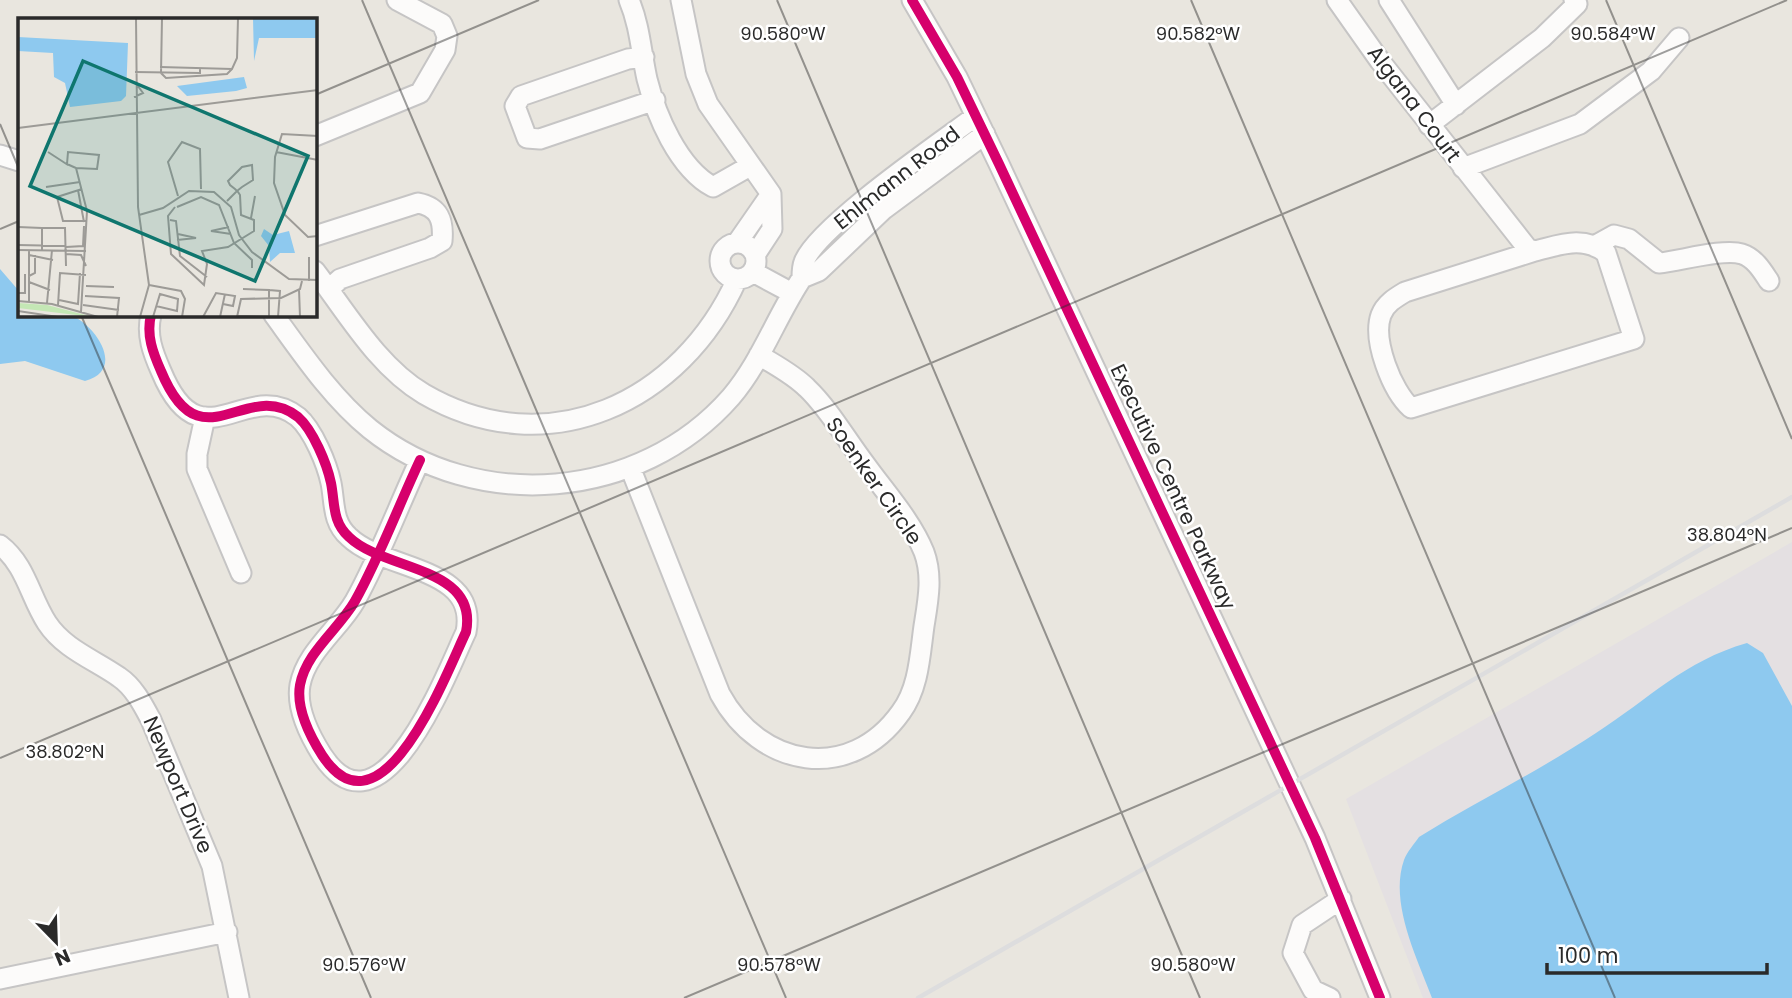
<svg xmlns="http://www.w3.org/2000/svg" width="1792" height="998" viewBox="0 0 1792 998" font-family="Poppins,sans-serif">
  <rect width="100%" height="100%" fill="#e9e6df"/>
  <path fill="#e4e0e2" d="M1792 542V998H1423L1346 799Z"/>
  <path fill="#8ec9ef" d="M0 269 19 291V315C35 315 54 312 69 315 91 320 129 369 85 381L25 361 0 364Z
    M1747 643 1763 653 1792 706V998H1432C1417 958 1389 903 1404 860 1407 852 1414 844 1419 837 1477 801 1539 771 1596 733 1649 699 1684 661 1747 643Z"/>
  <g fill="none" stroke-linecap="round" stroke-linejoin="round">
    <g stroke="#c6c5c5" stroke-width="23">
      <path id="minor" d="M629 0C640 26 641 52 647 79 656 115 678 168 713 187L750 166
        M681 0 696 74 708 104 771 194 772 229 755 255
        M912 0 957 77 999 164 1315 838 1380 998
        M1337 0 1380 61 1528 249 1535 251C1560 245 1583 235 1606 253L1634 339 1411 408C1392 391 1372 340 1381 315 1385 304 1395 298 1405 292L1535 251
        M1389 0 1456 105
        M644 57 628 59 521 96 515 106 527 138 540 139 655 100
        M1429 125 1542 38 1577 4 1574 0
        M315 136 420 93 445 50 447 36 442 24 397 0
        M0 155 19 161
        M1463 168 1580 124 1651 71 1679 38
        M315 236 418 203C439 207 444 220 442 241L430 248 340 279 329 289
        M737 243 771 194
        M720 261a18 18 0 1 1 36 0a18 18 0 1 1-36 0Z
        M1596 245 1614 235 1629 239 1659 263C1680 261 1724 248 1742 254 1755 258 1763 272 1769 281
        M315 271C347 313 378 367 424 394 548 466 682 402 737 279
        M753 272 792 293
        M802 278 819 271 884 209 985 134
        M151 315C146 335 153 353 161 371 201 468 246 376 298 417 313 430 327 464 331 483 335 503 332 522 349 537 384 571 479 566 466 632 448 669 382 847 322 755 310 736 296 708 300 685 306 652 339 629 355 601 380 556 398 507 420 460
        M274 315C303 355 332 398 370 429 476 514 640 501 731 397 761 362 776 317 802 278 802 273 802 267 804 262 817 227 941 142 976 116
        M205 417 197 454V469L241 573
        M630 467 720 694C760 768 850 784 901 712 919 688 920 654 924 626 928 601 933 576 924 552 911 520 885 492 865 464 846 439 829 409 807 388 793 374 775 365 759 355
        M0 545C26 565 30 597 47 623 64 649 95 660 119 677 134 687 143 705 151 720L212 866 239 998
        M0 979 227 932
        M1330 998 1313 990 1293 953 1302 925 1341 899"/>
    </g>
    <use href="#minor" stroke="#fcfbfa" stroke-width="19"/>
    <path stroke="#ddddde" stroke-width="4.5" d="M918 998 1792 497"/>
    <g stroke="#fff" stroke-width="15">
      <path id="cycleway" d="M912 0 957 77 999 164 1315 838 1380 998
        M151 315C146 335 153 353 161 371 201 468 246 376 298 417 313 430 327 464 331 483 335 503 332 522 349 537 384 571 479 566 466 632 448 669 382 847 322 755 310 736 296 708 300 685 306 652 339 629 355 601 380 556 398 507 420 460"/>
    </g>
    <use href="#cycleway" stroke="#d6006c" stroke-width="10"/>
  </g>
  <path fill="none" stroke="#2a2a2a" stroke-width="2" stroke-opacity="0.45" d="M362 0 786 998M777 0 1200 998M1191 0 1615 998M1606 0 1792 439M315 95 539 0M0 124 19 169M0 229 19 221M81 315 371 998M0 758 1787 0M684 998 1792 528"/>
  <g text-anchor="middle" stroke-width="5" stroke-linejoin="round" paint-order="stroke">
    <g font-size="21" fill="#2a2a2a" stroke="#fff">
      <text transform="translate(1414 104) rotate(53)" y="7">Algana Court</text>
      <text transform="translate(897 178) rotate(-38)" y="7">Ehlmann Road</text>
      <text transform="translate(874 481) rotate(55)" y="7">Soenker Circle</text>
      <text transform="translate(1173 487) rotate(65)" y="7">Executive Centre Parkway</text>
      <text transform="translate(178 785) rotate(67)" y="7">Newport Drive</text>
    </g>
  </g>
  <g transform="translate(18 18)">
    <rect width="299" height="299" fill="#e9e6df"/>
    <path d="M0 285 29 287 75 299 0 290Z" fill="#c4e7b5"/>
    <path d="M235 0H299V20H241L236 43ZM0 19 110 25 108 78 103 83 52 89 47 65 36 59 35 35 0 33ZM226 59 229 70 218 73 169 78 159 68ZM246 211 255 217 271 213 277 235H262L252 244 251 228 243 218Z" fill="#8ec9ef"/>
    <path fill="none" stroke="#9d9b97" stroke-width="2" d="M118 0 120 189 131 267 122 299M144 0 143 55 148 60 209 56 214 51M142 49 214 51 219 40 220 0M117 54 182 55V50M116 79 125 75 117 64M0 110 300 72M300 118 264 116 257 139 256 165 267 197 290 219 300 218M30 134 50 147M258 134 300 142M58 150 79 151 81 137 50 134 49 146 58 150 69 193 63 294M28 169 62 164M64 171 39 179 45 203H69M60 172 66 204M160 178 150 144 164 124 182 131 183 171M157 189 150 198 153 236 186 267 189 246 184 233 210 229 236 213V202L223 197 222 177 220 174 217 171 212 167 210 163 224 149 234 147 235 162 224 169 219 173 209 183M159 189 183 179 201 187 216 225 234 242V250M121 197 145 190 171 173 196 174 213 189 221 217 234 234 271 261 300 262M233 200 237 178M152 202 158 203 162 238 189 259M0 209 24 210M211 209 193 213 213 216M159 222 178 220 160 216M0 227 48 228M48 229 65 228 66 208M0 232 68 233M24 232V210H47L48 248M48 236 63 237 68 248M11 237 35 242M11 258 17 255V237M291 263V239M11 264 32 272M131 267 163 273 167 281 164 299M68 268 96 269M225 271 251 272V299M281 271 282 299M251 272 262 273 260 299M1 275H7V256M67 278 101 280 99 299M41 282 60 286 62 255M0 283 34 286 80 299M11 284V232M29 285 34 232M40 287 42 255 68 257M65 287 101 292M0 293 40 299M219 298 260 299M135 299 142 276 160 281 159 293 138 288M185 299 198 275 217 278 215 288 205 286M202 299 207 276M219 299 223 281 263 280 282 271 284 263"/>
    <path fill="#0f766e" fill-opacity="0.15" stroke="#0f766e" stroke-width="3.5" d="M65 43 290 138 237 263 12 168Z"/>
    <rect width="299" height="299" fill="none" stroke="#2a2a2a" stroke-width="3.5"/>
  </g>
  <g font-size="18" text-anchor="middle" fill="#2a2a2a" stroke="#fff" stroke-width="5" stroke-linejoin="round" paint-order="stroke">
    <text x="783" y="40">90.580°W</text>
    <text x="1198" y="40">90.582°W</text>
    <text x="1613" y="40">90.584°W</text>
    <text x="1727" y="541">38.804°N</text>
    <text x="65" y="758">38.802°N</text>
    <text x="364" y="971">90.576°W</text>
    <text x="779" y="971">90.578°W</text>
    <text x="1193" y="971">90.580°W</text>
  </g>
  <g transform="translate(56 942) rotate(157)" stroke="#ffffff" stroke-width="5" paint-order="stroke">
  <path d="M0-5L12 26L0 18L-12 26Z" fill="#2a2a2a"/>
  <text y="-10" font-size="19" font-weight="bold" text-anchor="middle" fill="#2a2a2a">N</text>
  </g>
  <path d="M1547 963v10h220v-10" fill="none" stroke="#2a2a2a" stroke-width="3.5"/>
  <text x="1558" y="963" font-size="21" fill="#2a2a2a" stroke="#ffffff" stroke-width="5" paint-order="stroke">100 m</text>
</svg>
